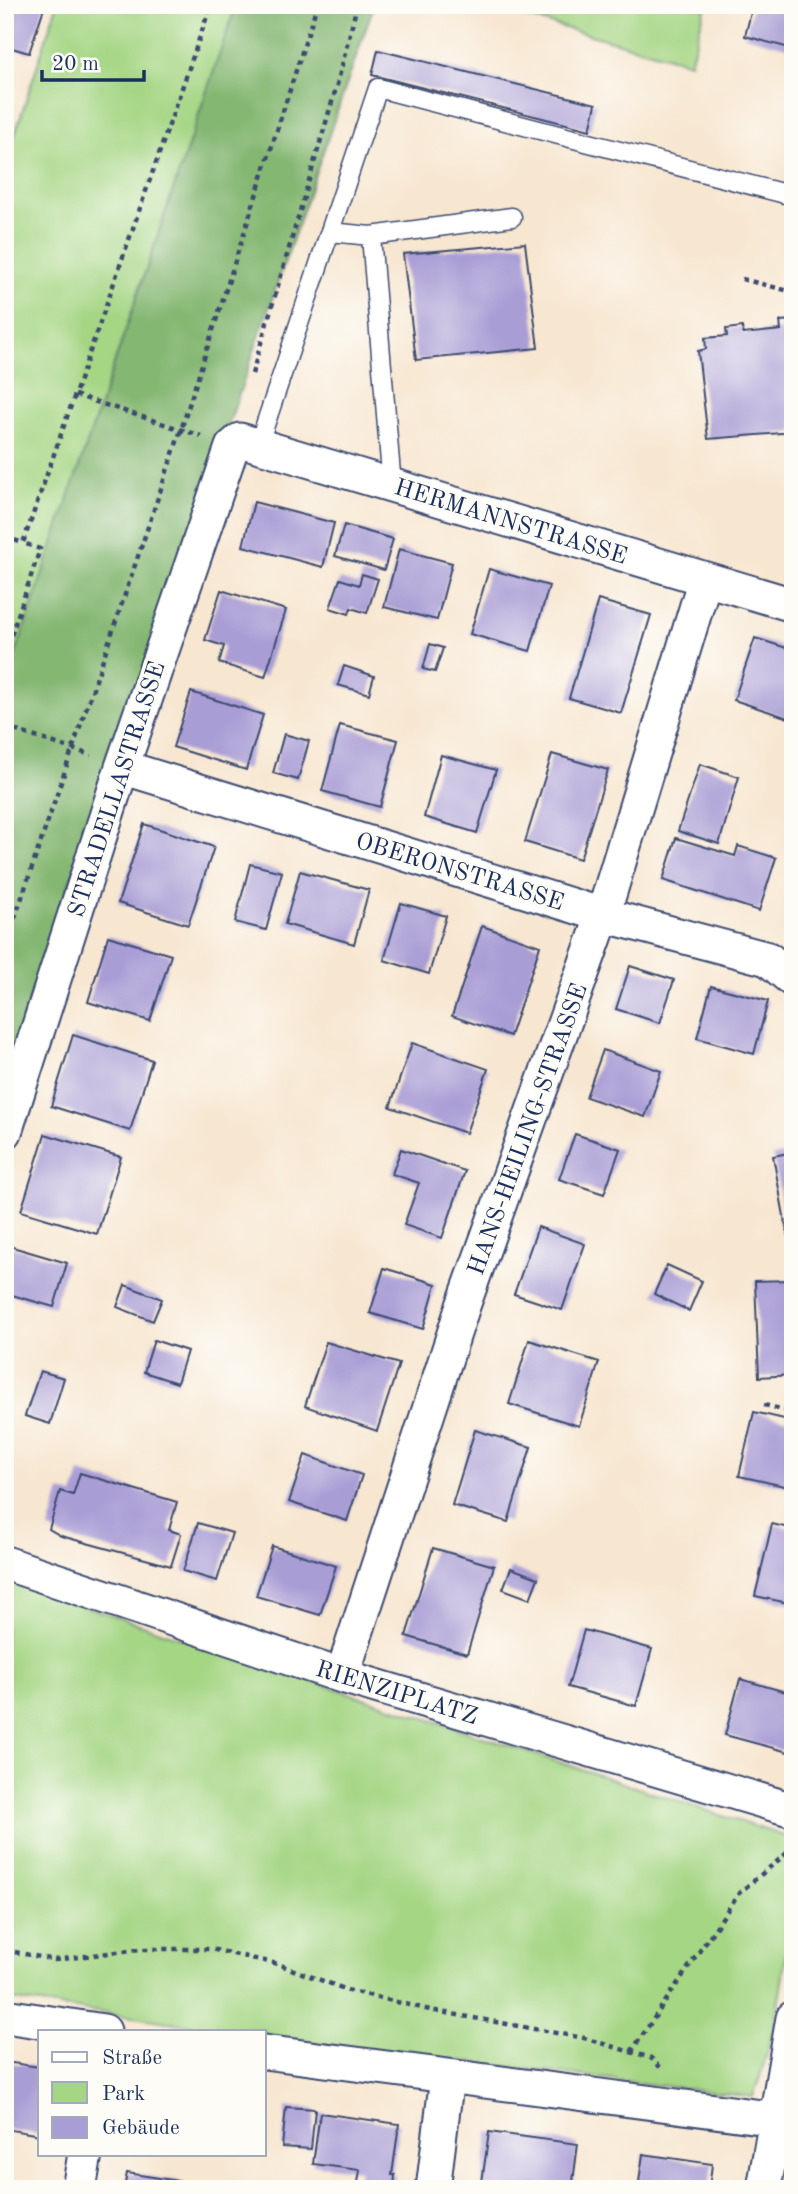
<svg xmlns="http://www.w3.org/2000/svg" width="798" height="2194" viewBox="0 0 798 2194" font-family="'Old Standard TT',serif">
  <rect width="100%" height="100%" fill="#fdfcf7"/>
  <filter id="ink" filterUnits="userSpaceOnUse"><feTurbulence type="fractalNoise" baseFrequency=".0143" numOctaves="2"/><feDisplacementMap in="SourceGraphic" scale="14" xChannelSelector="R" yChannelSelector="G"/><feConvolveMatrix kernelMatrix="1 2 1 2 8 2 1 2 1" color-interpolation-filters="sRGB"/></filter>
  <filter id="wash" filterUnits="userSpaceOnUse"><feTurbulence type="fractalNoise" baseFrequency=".00686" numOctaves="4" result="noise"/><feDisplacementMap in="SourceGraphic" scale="28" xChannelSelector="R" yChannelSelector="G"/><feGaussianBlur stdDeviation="1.57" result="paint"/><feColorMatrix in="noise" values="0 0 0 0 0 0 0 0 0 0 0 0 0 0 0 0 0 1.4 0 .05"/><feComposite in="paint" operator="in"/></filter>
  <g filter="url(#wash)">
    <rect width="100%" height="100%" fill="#f7e6d0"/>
    <path fill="#a5d684" stroke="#608271" stroke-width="2" d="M57 5H339L220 454 5 1077V165Z
      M484 5H706L690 63Z
      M5 1580 793 1839C793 1923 782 2018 753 2097L300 2041 264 2036V2031H232L5 1999Z"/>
    <path fill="#84b772" stroke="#507368" stroke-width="2" d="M236 5H374L5 1069V685Z"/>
    <g id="blocks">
      <path fill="#a99dd5" d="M5 5H45L29 53 5 46Z
        M753 5H793V49L745 36Z
        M378 50 596 104 590 130 372 75Z
        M525 243 538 348 416 360 403 254Z
        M793 320V432L708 439 698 351 706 349 705 338 727 336 726 329 742 327 743 334 781 330 780 321Z
        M254 502 334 523 323 567 243 546Z
        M344 525 393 539 384 570 335 556Z
        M399 549 452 563 437 620 384 607Z
        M489 569 549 586 530 651 470 634Z
        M362 574 378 579 367 613 351 608 349 614 330 608 340 579 359 585Z
        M221 590 286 610 265 677 219 663 224 646 205 640Z
        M598 600 651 615 621 713 569 698Z
        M755 638 793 650 791 719 734 700Z
        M430 644 443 648 435 672 423 669Z
        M344 666 374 676 369 694 338 685Z
        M191 692 263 715 246 770 173 747Z
        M340 725 398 740 380 807 322 791Z
        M284 734 309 741 298 780 273 773Z
        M552 754 608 770 580 859 525 842Z
        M441 755 496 770 477 833 424 817Z
        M700 764 739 777 719 844 678 831Z
        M144 824 214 847 188 925 118 903Z
        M676 838 735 856 738 846 776 858 759 911 663 880Z
        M250 864 282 872 266 930 235 922Z
        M300 871 369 890 354 944 285 924Z
        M401 903 446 916 429 974 384 960Z
        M482 926 540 946 510 1036 452 1016Z
        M108 936 171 955 150 1021 88 1002Z
        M630 966 674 980 660 1023 616 1009Z
        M711 986 768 1001 754 1054 697 1038Z
        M73 1035 152 1060 130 1131 51 1106Z
        M412 1043 488 1069 466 1133 390 1107Z
        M603 1050 661 1071 645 1117 586 1097Z
        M45 1134 121 1157 97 1234 21 1211Z
        M575 1134 620 1149 604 1194 559 1179Z
        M401 1149 465 1171 442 1238 404 1225 419 1183 392 1174Z
        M793 1152V1237L788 1238 773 1156Z
        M538 1227 585 1244 562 1310 514 1294Z
        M9 1246 67 1263 54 1307 5 1293V1258Z
        M667 1265 702 1281 689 1311 654 1294Z
        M384 1268 436 1284 423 1329 370 1313Z
        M793 1280V1375L759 1377 755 1281Z
        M125 1285 162 1299 153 1321 117 1307Z
        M154 1340 187 1351 177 1383 144 1372Z
        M529 1340 599 1362 579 1426 509 1404Z
        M326 1342 399 1364 377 1431 305 1406Z
        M40 1371 64 1378 50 1424 25 1416Z
        M754 1412 793 1421V1488L739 1476Z
        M475 1430 531 1447 508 1522 452 1505Z
        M305 1455 362 1475 347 1521 289 1502Z
        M80 1473 177 1502 169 1530 181 1534 171 1566 61 1536 49 1529 60 1491 73 1495Z
        M198 1523 232 1533 217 1581 183 1571Z
        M772 1524 793 1529V1604L755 1596Z
        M272 1546 336 1566 320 1615 256 1596Z
        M433 1548 494 1566 467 1654 406 1636Z
        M511 1568 538 1578 530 1599 503 1589Z
        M584 1630 652 1649 636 1706 568 1687Z
        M740 1679 793 1694V1734L788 1752 725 1735Z
        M5 2062 40 2067V2135L5 2129Z
        M286 2107 315 2109 311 2149 282 2147Z
        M320 2113 399 2124 392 2175H395L394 2189H357L360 2170 313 2164Z
        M489 2132 578 2144 572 2189H481Z
        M643 2154 712 2164 709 2189H638Z
        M127 2173 179 2181 178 2189H124Z"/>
    </g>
  </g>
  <g filter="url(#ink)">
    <use href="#blocks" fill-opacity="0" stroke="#3c4a6f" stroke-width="2"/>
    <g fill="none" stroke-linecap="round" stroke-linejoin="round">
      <g stroke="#3c4a6f" stroke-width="21">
        <path id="lane" d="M330 232 371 236 512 217
          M371 236 392 486
          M258 446 378 88 793 196"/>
      </g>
      <g stroke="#3c4a6f" stroke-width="37">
        <path id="street" d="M122 767 603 915 768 959 793 980
          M5 1132 122 767 232 447 240 440 793 605
          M5 1563 342 1676 793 1810
          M342 1676 463 1306 603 915 705 579
          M5 2016 104 2031
          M264 2052 776 2119
          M79 2189 85 2154
          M433 2189 447 2077
          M764 2189 793 2018"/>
      </g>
      <path stroke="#3c4a6f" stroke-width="4.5" stroke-dasharray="5 5" stroke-linecap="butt" d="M742 279 793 292
        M252 374 337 85 357 5
        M75 395 201 436
        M5 537 23 543 211 5
        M5 654 40 549 23 543
        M5 727 91 755
        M5 947 181 430 317 5
        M764 1405 793 1412
        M5 1950 55 1960 140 1949H211L278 1964 347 1990 430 2010 584 2038 651 2058 662 2069
        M631 2052 739 1893 793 1848"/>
      <use href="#lane" stroke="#fff" stroke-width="18"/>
      <use href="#street" stroke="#fff" stroke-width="33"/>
    </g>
  </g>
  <g text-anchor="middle" stroke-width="7" stroke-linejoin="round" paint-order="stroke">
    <g font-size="24" fill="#1b2f5e" stroke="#fdfcf7">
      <text transform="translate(511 521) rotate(17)" y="8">HERMANNSTRASSE</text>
      <text transform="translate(116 789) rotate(-72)" y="8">STRADELLASTRASSE</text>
      <text transform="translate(460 871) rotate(17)" y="8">OBERONSTRASSE</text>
      <text transform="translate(527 1129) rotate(-70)" y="8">HANS-HEILING-STRASSE</text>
      <text transform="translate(397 1692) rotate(17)" y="8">RIENZIPLATZ</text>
    </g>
  </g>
  <rect width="798" height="2194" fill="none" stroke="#fdfcf7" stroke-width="28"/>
  <rect x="38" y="2030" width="228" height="126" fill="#fdfcf7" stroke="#a3aaba" stroke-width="2"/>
  <rect x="52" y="2052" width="35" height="10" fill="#ffffff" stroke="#a3aaba" stroke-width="2"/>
  <text x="102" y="2064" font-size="21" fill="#1b2f5e">Straße</text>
  <rect x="52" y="2082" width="35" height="21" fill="#a5d684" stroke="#a3aaba" stroke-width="2"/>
  <text x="102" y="2100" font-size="21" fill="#1b2f5e">Park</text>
  <rect x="52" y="2117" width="35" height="21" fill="#a99dd5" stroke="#a3aaba" stroke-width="2"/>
  <text x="102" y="2134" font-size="21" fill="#1b2f5e">Gebäude</text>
  <path d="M42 70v10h102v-10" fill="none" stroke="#1b2f5e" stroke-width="3.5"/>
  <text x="52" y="70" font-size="21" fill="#1b2f5e" stroke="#fdfcf7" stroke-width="5" paint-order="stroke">20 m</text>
</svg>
